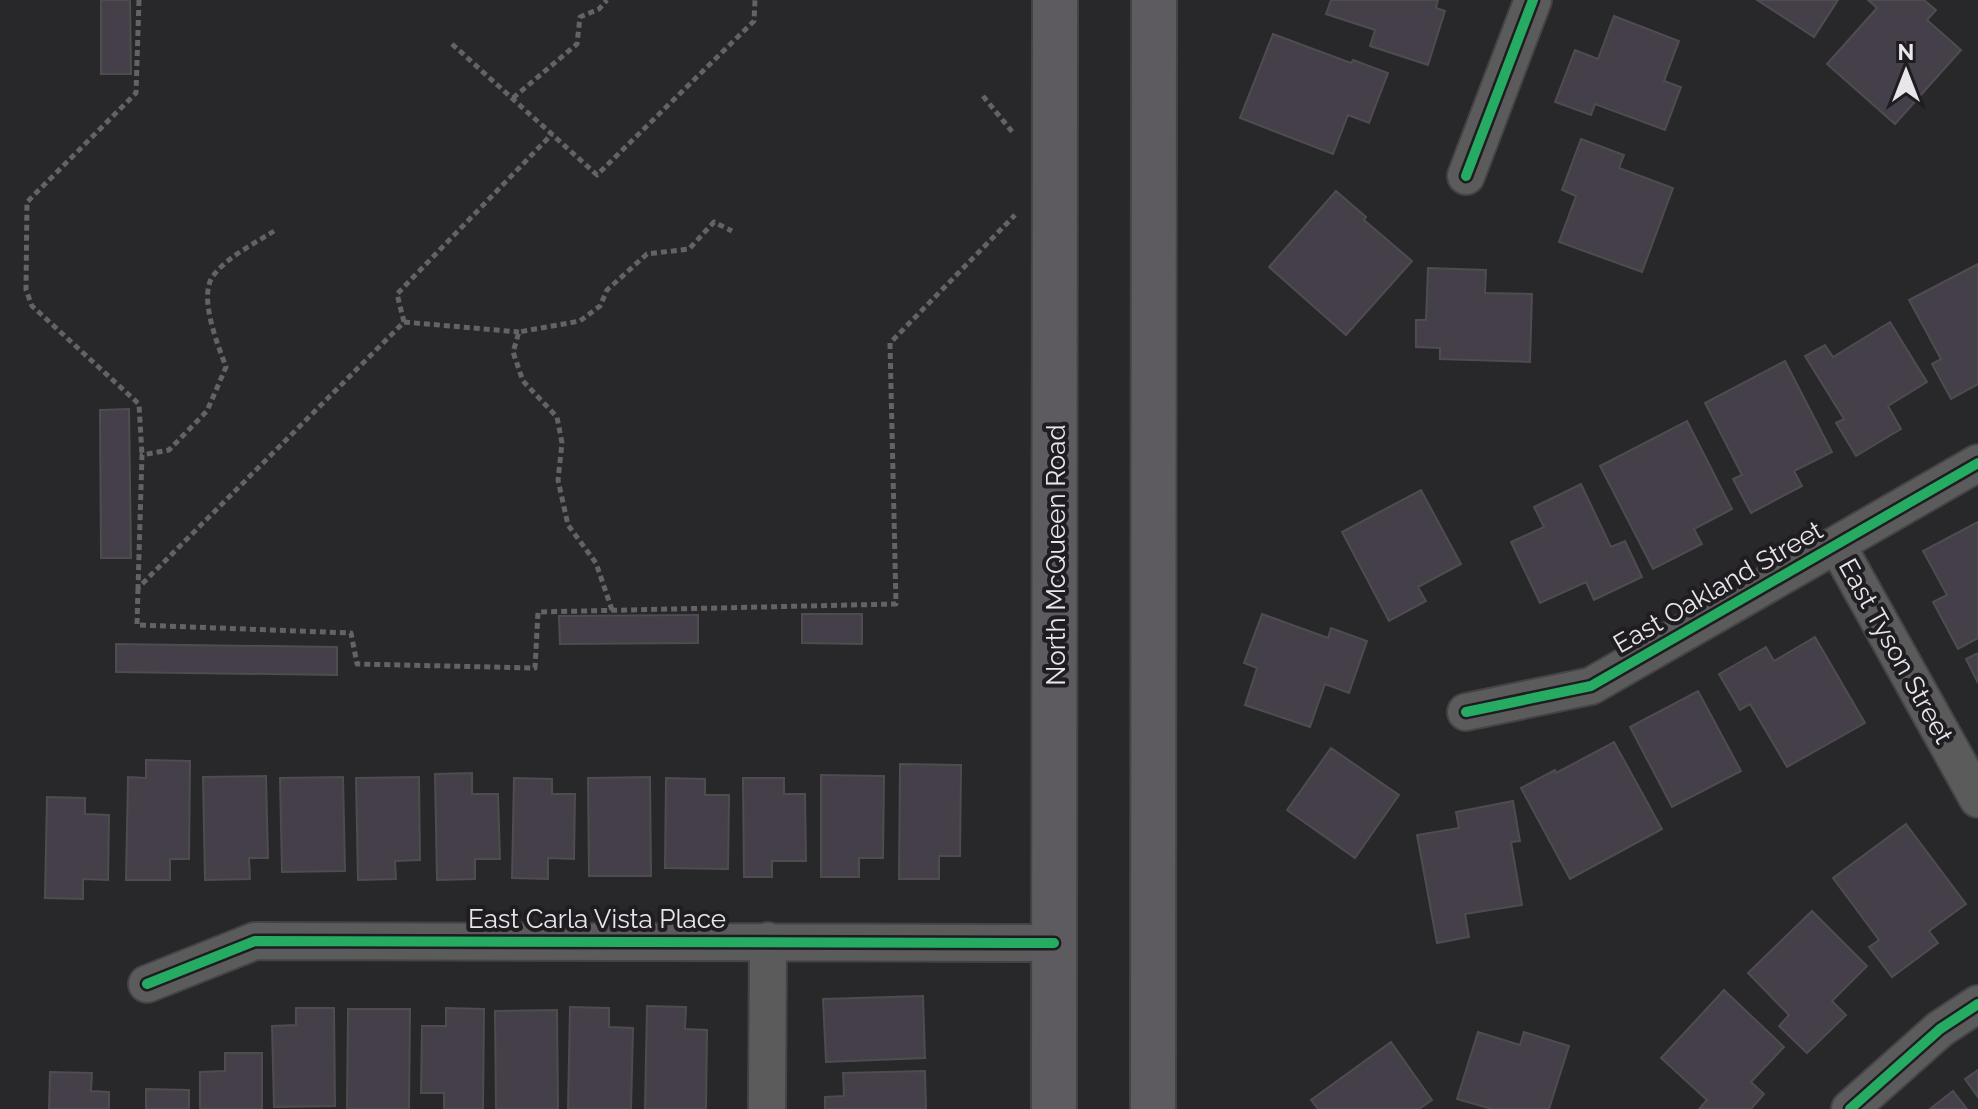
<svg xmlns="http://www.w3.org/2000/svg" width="1978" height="1109" viewBox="0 0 1978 1109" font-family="Raleway,sans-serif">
  <rect width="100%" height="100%" fill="#282729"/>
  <path fill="#453f4a" stroke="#4d4d4e" stroke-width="2" d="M101 0H130L131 74H101Z
    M1331 0H1438L1436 8 1445 11 1428 65 1370 46 1375 30 1326 14Z
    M1757 0H1838L1814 37Z
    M1924 0 1936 10 1927 20 1961 50 1895 124 1827 64 1877 8 1868 0Z
    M1614 16 1679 41 1664 81 1681 87 1665 130 1595 104 1591 115 1555 102 1575 50 1598 59Z
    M1273 34 1351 63 1353 60 1388 73 1369 123 1348 115 1333 154 1240 118Z
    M1581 139 1624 155 1619 168 1673 188 1642 272 1559 242 1576 196 1562 190Z
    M1336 191 1366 217 1364 220 1412 261 1346 335 1269 267Z
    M1978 264V384L1951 399 1932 364 1941 359 1909 300Z
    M1428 268 1486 270 1485 293 1532 294 1530 362 1440 359V348L1416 347V320H1426Z
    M1890 322 1927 382 1888 406 1901 429 1856 456 1836 423 1844 419 1805 356 1825 345 1833 357Z
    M1785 361 1832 452 1794 471 1802 486 1751 513 1733 479 1742 475 1705 403Z
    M129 409 131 558H101L100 410Z
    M1687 421 1732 509 1694 529 1702 544 1653 569 1600 466Z
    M1581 484 1611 547 1625 541 1642 577 1594 600 1586 582 1540 603 1511 542 1544 527 1534 507Z
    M1421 490 1461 564 1418 587 1426 601 1389 621 1342 532Z
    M1978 522V638L1958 649 1933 602 1947 595 1923 551Z
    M802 614H862V644L802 643Z
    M1262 614 1328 638 1331 628 1367 641 1349 693 1325 684 1310 727 1245 705 1257 668 1244 663Z
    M698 615V643L560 644 559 616Z
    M1815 637 1865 723 1787 767 1750 704 1740 710 1719 674 1766 647 1774 661Z
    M116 644 337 647V675L116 672Z
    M1978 653V683L1966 659Z
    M1698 691 1741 771 1672 807 1630 727Z
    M1614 742 1662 829 1570 879 1521 788 1555 770 1556 773Z
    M1331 748 1399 795 1355 858 1287 810Z
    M146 760 190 761 189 859H170V880H126L128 777 146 778Z
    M900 764 961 765 960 856H939V879H899Z
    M472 773V794H498L500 859H475V879L437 880 435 774Z
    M821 775 884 776 883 858H859V877H821Z
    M266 776 268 858H249L250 879 205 880 203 777Z
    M343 777 345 871 282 872 280 778Z
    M419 777 420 860 395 861 396 879 358 880 356 778Z
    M650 777 651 876H589L588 778Z
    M514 778 552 779V794H575L574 859 548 858V879L512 878Z
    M666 778 705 779V795H729L728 869 665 868Z
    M743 778H784V794H805L806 861H772V877H744Z
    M47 797 85 798V814L109 815 108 880 83 879V899L45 898Z
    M1513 801 1520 841 1511 842 1522 905 1465 914 1469 937 1437 943 1417 835 1459 828 1456 812Z
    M1906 824 1966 904 1929 931 1938 943 1892 977 1869 947 1879 940 1833 878Z
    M1812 911 1867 966 1832 1001 1846 1015 1807 1053 1779 1026 1789 1015 1748 973Z
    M1724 990 1784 1047 1751 1082 1764 1094 1751 1109H1699L1707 1100 1661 1058Z
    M923 996 925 1058 826 1062 823 999Z
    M647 1006 686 1007 685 1029 707 1030 706 1109H645Z
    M570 1007 609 1008V1027L633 1028 631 1109H568Z
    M296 1008H334L335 1106 274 1107 272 1026 296 1025Z
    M446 1008 484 1009 483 1109H444V1093H421L422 1026H446Z
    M348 1009H410L409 1109H347Z
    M557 1010 558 1109H496L495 1011Z
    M1478 1032 1520 1045 1524 1032 1569 1046 1549 1109H1492L1457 1099Z
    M1391 1042 1432 1100 1419 1109H1318L1311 1100Z
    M225 1053H262V1109H200V1072L225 1071Z
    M1978 1070V1097L1965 1079Z
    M925 1071 926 1109H825V1097L844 1096 843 1073Z
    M50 1072 92 1073 91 1091 109 1092V1109H49Z
    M146 1089 189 1090V1109H146Z
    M1953 1091 1967 1109H1930Z"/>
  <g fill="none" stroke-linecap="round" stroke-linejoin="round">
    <g stroke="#444345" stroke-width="40">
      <path id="street" d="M1466 176 1533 0
        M1837 545 1978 799
        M1466 712 1591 686 1978 463
        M147 984 255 941 1054 943
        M767 1109 768 941
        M1850 1109 1940 1029 1978 1004"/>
    </g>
    <g stroke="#444345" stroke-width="48">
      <path id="secondary" d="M1054 1109 1055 0
        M1153 1109 1154 0"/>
    </g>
    <path stroke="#646264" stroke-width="5" stroke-dasharray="6 4" stroke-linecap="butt" d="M139 0 136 93 27 202 26 290 32 306 139 404 142 455
      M452 44 597 175 754 21 755 0
      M983 96 1014 134
      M513 98 577 44 580 17 599 9 607 0
      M274 231C254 244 228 256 213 276 198 297 218 345 226 367L207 411 169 450 142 455 138 588 404 322 397 294 552 134
      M404 322 519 332
      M138 588 137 625 351 633 357 664 535 668 538 612 896 604 890 343 1015 215
      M612 610 596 563 568 525 558 480 562 443 557 417 523 381 513 352 519 332 580 321 600 306 607 290 647 254 689 249 714 222 732 231"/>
    <use href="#street" stroke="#5b5b5c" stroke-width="36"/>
    <use href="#secondary" stroke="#5d5b5f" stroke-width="44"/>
    <g stroke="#1f1d21" stroke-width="15">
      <path id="cycleway" d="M1466 176 1533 0
        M1466 712 1591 686 1978 463
        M147 984 255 941 1054 943
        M1850 1109 1940 1029 1978 1004"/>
    </g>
    <use href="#cycleway" stroke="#26ab63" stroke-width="10"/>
  </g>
  <g text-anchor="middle" stroke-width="8" stroke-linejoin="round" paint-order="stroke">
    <g font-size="26" fill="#e8e6e9" stroke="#1f1d21">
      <text transform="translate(1056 555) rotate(-90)" y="9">North McQueen Road</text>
      <text transform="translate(1718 587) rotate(-30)" y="9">East Oakland Street</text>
      <text transform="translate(1896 651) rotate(61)" y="9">East Tyson Street</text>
      <text x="597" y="928">East Carla Vista Place</text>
    </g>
  </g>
  <g transform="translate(1906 72)" stroke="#1f1d21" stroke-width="6" paint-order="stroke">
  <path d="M0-6L14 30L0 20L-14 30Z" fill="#e8e6e9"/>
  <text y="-12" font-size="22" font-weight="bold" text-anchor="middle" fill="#e8e6e9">N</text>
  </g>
</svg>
